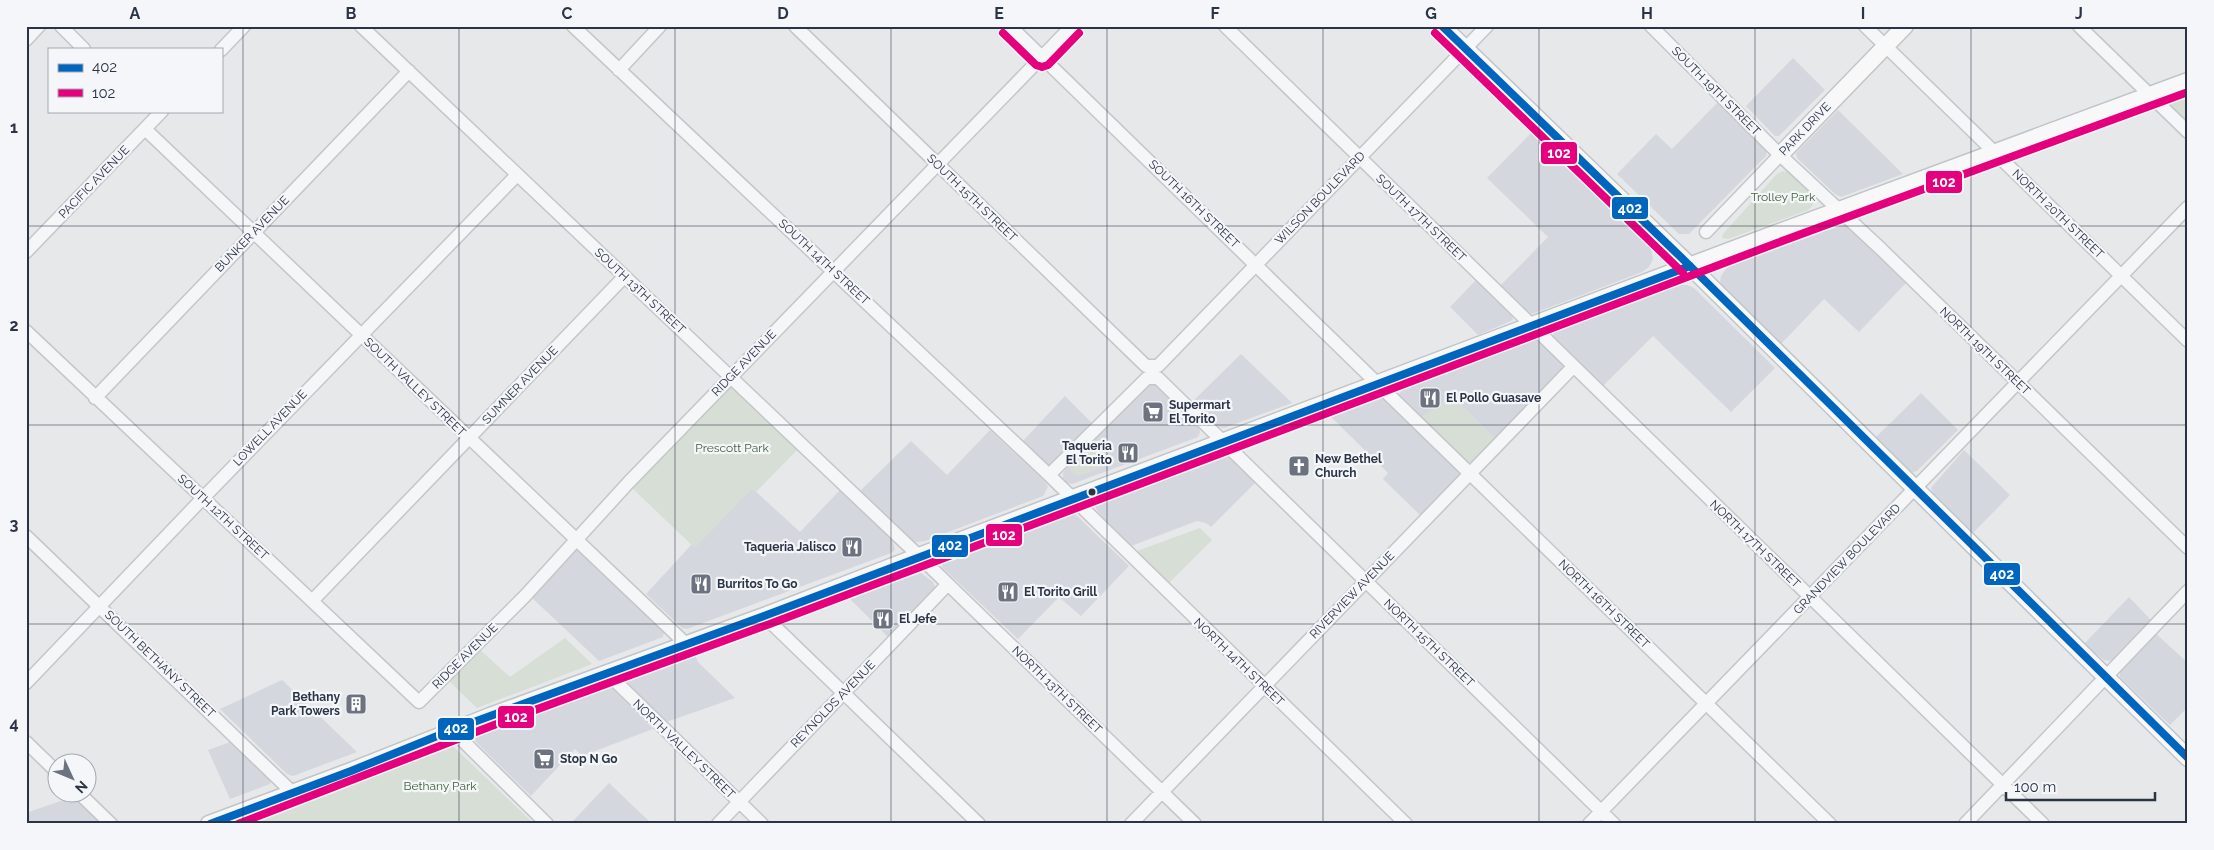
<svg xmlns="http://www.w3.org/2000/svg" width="2214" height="850" viewBox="0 0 2214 850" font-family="Raleway,sans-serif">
  <rect width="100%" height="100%" fill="#e6e8ea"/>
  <path fill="#d4d7dd" d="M1793 58 1825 90 1779 136H1775L1746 106Z
    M1720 100 1767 146V151L1766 156 1689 234H1679L1617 174 1656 134 1672 149Z
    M1838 110 1903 174 1841 197 1835 194 1797 158 1796 153Z
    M1532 132 1650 244 1653 259 1649 267 1642 272 1532 314 1525 311 1500 286 1548 237 1487 178Z
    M1839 222 1850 227 1906 283 1859 332 1824 299 1780 345 1723 289 1720 282 1721 276 1731 262Z
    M1476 280 1512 316 1513 320 1478 335 1450 307Z
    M1679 285H1687L1694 288 1775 368 1731 412 1653 336 1602 387 1553 337 1554 330 1560 325Z
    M1529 339 1540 341 1563 365V369L1495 439 1452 396 1421 418 1401 399 1399 394 1402 389Z
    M1241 354 1292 403 1224 428 1216 426 1192 402Z
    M1148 385H1155L1199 428 1200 432 1198 437 1072 484 1067 483 1063 478V473L1068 466Z
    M1921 393 1958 430 1917 471 1913 472 1907 470 1875 438Z
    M1377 395 1386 399 1459 471V476L1421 516 1383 479 1388 473 1329 415Z
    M1065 396 1093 424 1049 468 1022 442Z
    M990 430 1045 482 1048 487 1043 496 925 541 917 542 912 541 859 492 911 441 947 475Z
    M1964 450 2010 495 1972 534 1933 493 1931 488Z
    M1224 454 1229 456 1256 482 1211 527 1206 523 1197 521 1131 546 1098 512 1095 507 1096 502Z
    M752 488 800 532 840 490 892 539 895 550 891 553 687 629 682 628 646 594 692 544 695 547Z
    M1069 512 1075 514 1129 566 1081 616 1059 597 1018 639 942 567 943 561 946 558Z
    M575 550 580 551 662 627 664 632 663 637 599 661 530 596Z
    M917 570 933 582 935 587 933 591 889 638 847 596Z
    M2129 597 2151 620 2114 659 2109 661 2104 660 2084 644Z
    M2154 632 2188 663V707L2170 725 2120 677V670Z
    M694 653 698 662 735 698 666 722 630 687 628 683 629 677Z
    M282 680 357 752 293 776 287 774 220 709Z
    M607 685 614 690 653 729 582 756 575 749 531 796 476 742 475 738 480 733Z
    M233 741 271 781 270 784 230 799 208 750Z
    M609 783 652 824H570Z
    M75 796 105 824H26V813Z"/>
  <path fill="#d6ded6" d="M2188 93V125L2168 107V103L2171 99Z
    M1783 171 1788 172 1813 196C1815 202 1814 205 1808 210L1728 239 1722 238 1723 234 1777 174Z
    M732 386 798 449 756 492 752 488 695 548 632 488 728 388Z
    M1452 396 1495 439 1471 462H1467L1421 418Z
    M1096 442 1117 462 1081 475H1075L1070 470Z
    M1200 528 1212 540 1169 583 1137 551Z
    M565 638 592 664 477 708 448 680 479 649 510 677Z
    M445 745H450L455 748 534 824H257L255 817Z"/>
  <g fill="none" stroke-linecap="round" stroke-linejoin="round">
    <g stroke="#c4c6c8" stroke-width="15">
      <path id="minor" d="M61 26 84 49
        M361 26 919 556 1195 824
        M573 26 1049 475 1406 824
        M795 26 1146 366H1158L1487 26
        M1010 26 1830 824
        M1225 26 2043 824
        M1651 26 1780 155 1881 249 2188 548
        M1865 26 2188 341
        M2079 26 2188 132
        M26 40 39 26
        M221 50 244 26
        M619 70 660 26
        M145 129 685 643
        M1706 232 1780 155
        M26 252 162 111
        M26 331 419 702 525 596 629 482 1072 26
        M95 398 409 71
        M1049 475 1147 378H1158L1614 824
        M26 536 293 793
        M312 601 624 277
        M764 616 979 824
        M607 673 762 824
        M26 683 203 498 517 175
        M452 730 547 824
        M26 742 58 773
        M78 792 111 824
        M718 824 948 584
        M1131 824 1573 367
        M1589 824 2188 207
        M1965 824 2188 591"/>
    </g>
    <g stroke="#c2c5c8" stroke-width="19">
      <path id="major" d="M1442 26 1690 266 2188 758
        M1780 155 1905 26
        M209 824 351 771 490 716 764 616 919 556 1774 234 2188 81"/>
    </g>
    <use href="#minor" stroke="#f5f6f7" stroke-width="12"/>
    <use href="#major" stroke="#f8f8f8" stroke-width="16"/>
    <g stroke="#f4f6f9" stroke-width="11">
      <path id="bus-1" d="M1442 26 1690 266 2188 758
        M210 824 351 771 452 730 764 616 1690 266"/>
    </g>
    <g stroke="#f4f6f9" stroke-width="11">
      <path id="bus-2" d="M1003 33 1036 65 1042 67 1048 65 1079 33
        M1435 33 1683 273
        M238 824 494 725 767 625 1777 243 2188 92"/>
    </g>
    <use href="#bus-1" stroke="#0065bd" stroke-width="8"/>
    <use href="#bus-2" stroke="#e5007d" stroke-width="8"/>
  </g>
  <path fill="none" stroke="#2b3445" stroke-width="1" stroke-opacity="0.55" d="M243 26V824M459 26V824M675 26V824M891 26V824M1107 26V824M1323 26V824M1539 26V824M1755 26V824M1971 26V824M26 226H2188M26 425H2188M26 624H2188"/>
  <defs>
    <g id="restaurant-square" transform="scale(1.125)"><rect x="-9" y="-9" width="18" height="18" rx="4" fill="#6c737f" stroke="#f4f6f9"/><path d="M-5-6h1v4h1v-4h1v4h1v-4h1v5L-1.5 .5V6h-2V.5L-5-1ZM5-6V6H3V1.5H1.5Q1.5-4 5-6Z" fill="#fff"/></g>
    <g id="supermarket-square" transform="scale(1.125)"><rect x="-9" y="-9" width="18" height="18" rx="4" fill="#6c737f" stroke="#f4f6f9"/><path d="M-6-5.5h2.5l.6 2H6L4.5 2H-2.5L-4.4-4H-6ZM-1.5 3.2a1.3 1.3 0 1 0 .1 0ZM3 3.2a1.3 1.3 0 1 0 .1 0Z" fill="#fff"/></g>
    <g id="church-square" transform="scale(1.125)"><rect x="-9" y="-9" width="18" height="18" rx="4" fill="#6c737f" stroke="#f4f6f9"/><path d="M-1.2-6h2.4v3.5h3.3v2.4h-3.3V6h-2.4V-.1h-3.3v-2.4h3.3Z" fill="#fff"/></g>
    <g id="building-square" transform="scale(1.125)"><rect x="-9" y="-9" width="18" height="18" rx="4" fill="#6c737f" stroke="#f4f6f9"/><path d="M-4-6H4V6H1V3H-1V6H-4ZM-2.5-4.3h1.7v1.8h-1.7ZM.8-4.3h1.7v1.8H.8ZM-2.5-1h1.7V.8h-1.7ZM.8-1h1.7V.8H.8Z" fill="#fff"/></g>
  </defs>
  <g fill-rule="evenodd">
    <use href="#restaurant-square" x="1430" y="398"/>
    <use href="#supermarket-square" x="1153" y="412"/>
    <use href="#restaurant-square" x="1128" y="453"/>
    <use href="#church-square" x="1299" y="466"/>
    <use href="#restaurant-square" x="852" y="547"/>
    <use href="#restaurant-square" x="701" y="584"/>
    <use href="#restaurant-square" x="1008" y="592"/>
    <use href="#restaurant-square" x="883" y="619"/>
    <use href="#building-square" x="356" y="704"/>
    <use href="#supermarket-square" x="544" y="759"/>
  </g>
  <circle fill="#2b3445" stroke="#f4f6f9" stroke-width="2" cx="1092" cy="492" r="4.5"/>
  <g text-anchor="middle" stroke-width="4.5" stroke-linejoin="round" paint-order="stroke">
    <g font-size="12" fill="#2b3445" stroke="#f4f6f9">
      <text transform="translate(1716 91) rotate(45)" y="4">SOUTH 19TH STREET</text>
      <text transform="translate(1805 129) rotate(-46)" y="4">PARK DRIVE</text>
      <text transform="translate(94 182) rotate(-46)" y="4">PACIFIC AVENUE</text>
      <text transform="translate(972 198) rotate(44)" y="4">SOUTH 15TH STREET</text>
      <text transform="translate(1320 198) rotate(-46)" y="4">WILSON BOULEVARD</text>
      <text transform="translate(1194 204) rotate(44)" y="4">SOUTH 16TH STREET</text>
      <text transform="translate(2058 214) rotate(44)" y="4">NORTH 20TH STREET</text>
      <text transform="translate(1421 218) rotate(44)" y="4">SOUTH 17TH STREET</text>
      <text transform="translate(252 234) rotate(-46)" y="4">BUNKER AVENUE</text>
      <text transform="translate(824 262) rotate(43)" y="4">SOUTH 14TH STREET</text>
      <text transform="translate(640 291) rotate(43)" y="4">SOUTH 13TH STREET</text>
      <text transform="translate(1985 351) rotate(44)" y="4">NORTH 19TH STREET</text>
      <text transform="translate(744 363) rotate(-46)" y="4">RIDGE AVENUE</text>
      <text transform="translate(520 385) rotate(-46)" y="4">SUMNER AVENUE</text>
      <text transform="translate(415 387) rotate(44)" y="4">SOUTH VALLEY STREET</text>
      <text transform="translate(270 428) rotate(-46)" y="4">LOWELL AVENUE</text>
      <text transform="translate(223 517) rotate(43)" y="4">SOUTH 12TH STREET</text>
      <text transform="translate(1755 544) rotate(44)" y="4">NORTH 17TH STREET</text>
      <text transform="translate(1847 559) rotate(-46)" y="4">GRANDVIEW BOULEVARD</text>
      <text transform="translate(1352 595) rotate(-46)" y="4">RIVERVIEW AVENUE</text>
      <text transform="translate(1604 604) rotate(44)" y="4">NORTH 16TH STREET</text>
      <text transform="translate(1429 643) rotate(44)" y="4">NORTH 15TH STREET</text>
      <text transform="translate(465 656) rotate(-45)" y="4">RIDGE AVENUE</text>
      <text transform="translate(1239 662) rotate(44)" y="4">NORTH 14TH STREET</text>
      <text transform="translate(160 664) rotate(44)" y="4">SOUTH BETHANY STREET</text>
      <text transform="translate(1057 690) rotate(44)" y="4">NORTH 13TH STREET</text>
      <text transform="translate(833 704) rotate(-46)" y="4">REYNOLDS AVENUE</text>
      <text transform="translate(684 749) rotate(44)" y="4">NORTH VALLEY STREET</text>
    </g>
    <g font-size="12" fill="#3f6138" stroke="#f4f6f9">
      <text x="1783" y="201">Trolley Park</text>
      <text x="732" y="452">Prescott Park</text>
      <text x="440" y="790">Bethany Park</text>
    </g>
    <g font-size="12" font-weight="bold" fill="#2b3445" stroke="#f4f6f9" text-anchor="start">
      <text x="1446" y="402">El Pollo Guasave</text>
      <text x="1169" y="409">Supermart<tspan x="1169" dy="14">El Torito</tspan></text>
      <text x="1112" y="450" text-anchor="end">Taqueria<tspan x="1112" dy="14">El Torito</tspan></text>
      <text x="1315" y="463">New Bethel<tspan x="1315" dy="14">Church</tspan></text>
      <text x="836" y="551" text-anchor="end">Taqueria Jalisco</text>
      <text x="717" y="588">Burritos To Go</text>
      <text x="1024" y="596">El Torito Grill</text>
      <text x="899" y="623">El Jefe</text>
      <text x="340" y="701" text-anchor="end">Bethany<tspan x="340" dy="14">Park Towers</tspan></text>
      <text x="560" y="763">Stop N Go</text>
    </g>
  </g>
  <g stroke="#f4f6f9" stroke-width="2">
    <rect x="1540" y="141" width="38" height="24" rx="5" fill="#e5007d"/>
    <rect x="1925" y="170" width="38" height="24" rx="5" fill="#e5007d"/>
    <rect x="1611" y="196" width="38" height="24" rx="5" fill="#0065bd"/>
    <rect x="985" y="523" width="38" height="24" rx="5" fill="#e5007d"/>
    <rect x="931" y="534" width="38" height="24" rx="5" fill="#0065bd"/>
    <rect x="1983" y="562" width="38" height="24" rx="5" fill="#0065bd"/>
    <rect x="497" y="705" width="38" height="24" rx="5" fill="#e5007d"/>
    <rect x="437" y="717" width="38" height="24" rx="5" fill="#0065bd"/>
  </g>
  <g font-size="14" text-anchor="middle" font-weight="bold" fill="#fff">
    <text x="1559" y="158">102</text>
    <text x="1944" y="187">102</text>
    <text x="1630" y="213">402</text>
    <text x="1004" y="540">102</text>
    <text x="950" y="550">402</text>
    <text x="2002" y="579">402</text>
    <text x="516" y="722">102</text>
    <text x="456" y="733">402</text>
  </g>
  <rect width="2214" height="850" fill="none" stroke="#f4f6f9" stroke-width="55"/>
  <rect x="48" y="48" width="175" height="65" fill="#f4f6f9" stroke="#a4a8b1"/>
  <rect x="58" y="64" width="25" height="8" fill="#0065bd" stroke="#a4a8b1"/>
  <text x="92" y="72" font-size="15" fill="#2b3445">402</text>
  <rect x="58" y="89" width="25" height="8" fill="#e5007d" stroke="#a4a8b1"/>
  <text x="92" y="98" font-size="15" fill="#2b3445">102</text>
  <g transform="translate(72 778) rotate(134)"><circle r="24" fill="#f4f6f9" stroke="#a4a8b1"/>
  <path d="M0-4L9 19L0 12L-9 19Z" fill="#6c737f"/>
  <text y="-8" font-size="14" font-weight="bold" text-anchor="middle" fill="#2b3445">N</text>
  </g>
  <path d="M2006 792v8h149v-8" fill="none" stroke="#2b3445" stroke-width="2.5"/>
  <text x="2014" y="792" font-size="15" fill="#2b3445" stroke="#f4f6f9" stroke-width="4" paint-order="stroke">100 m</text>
  <rect x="28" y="28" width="2158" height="794" fill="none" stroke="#2b3445" stroke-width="2"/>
  <g font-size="16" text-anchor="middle" font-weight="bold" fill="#2b3445">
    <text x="135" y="19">A</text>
    <text x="351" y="19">B</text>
    <text x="567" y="19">C</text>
    <text x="783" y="19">D</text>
    <text x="999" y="19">E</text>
    <text x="1215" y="19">F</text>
    <text x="1431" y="19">G</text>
    <text x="1647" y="19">H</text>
    <text x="1863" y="19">I</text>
    <text x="2079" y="19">J</text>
    <text x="14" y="133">1</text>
    <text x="14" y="331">2</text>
    <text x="14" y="530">3</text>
    <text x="14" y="729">4</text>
  </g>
</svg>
